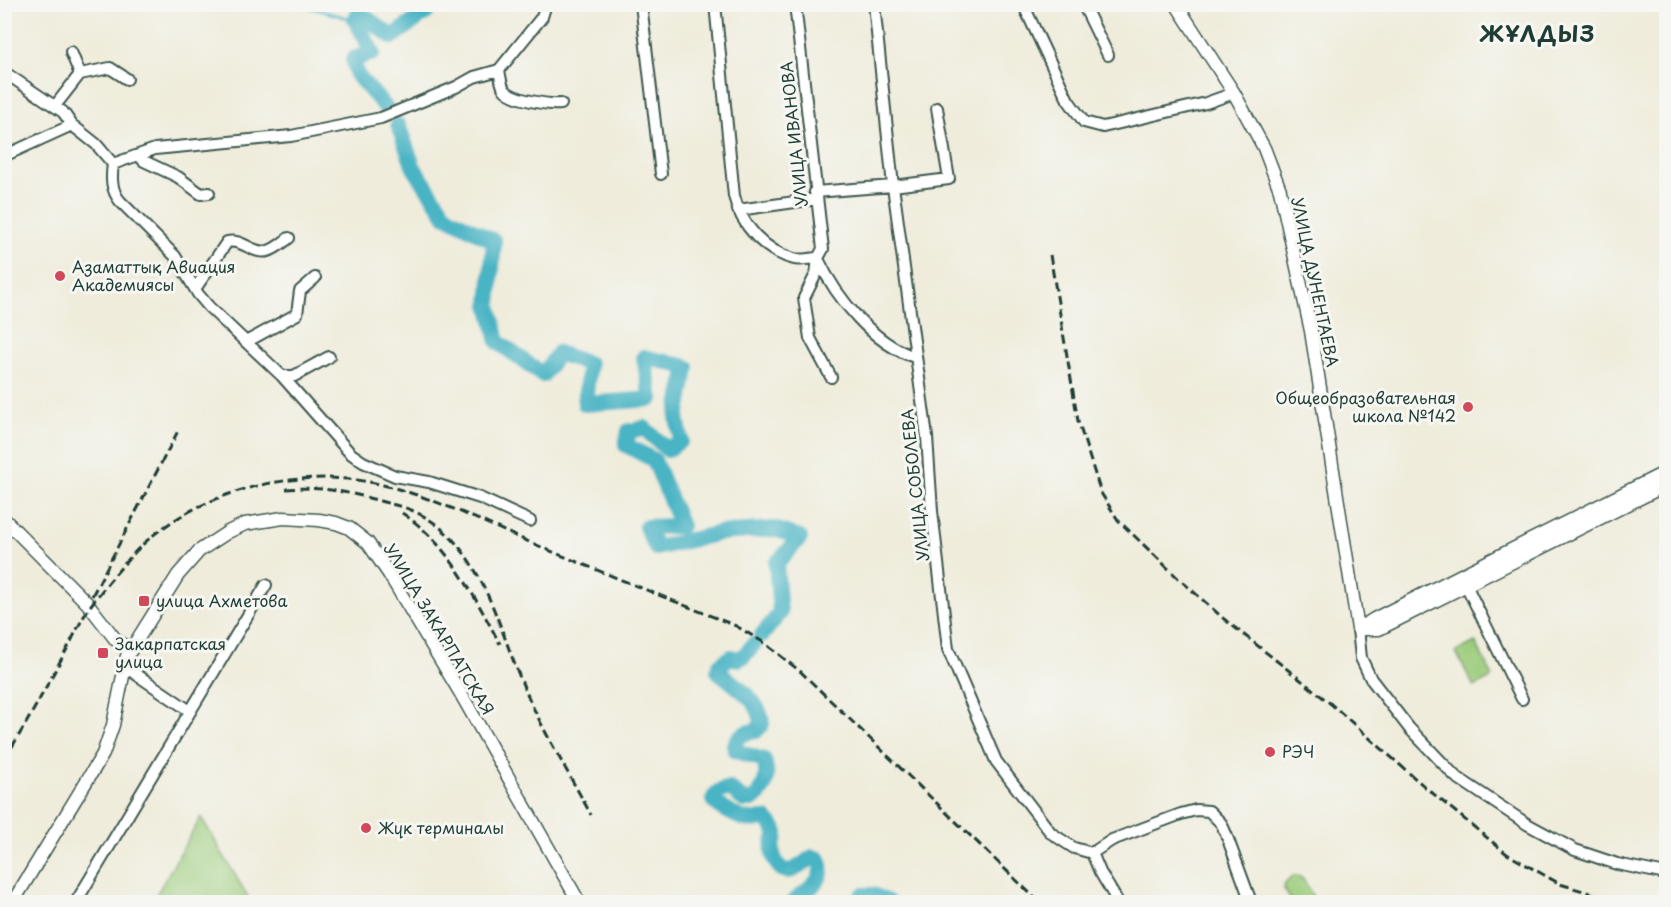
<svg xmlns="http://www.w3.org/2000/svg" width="1671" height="907" viewBox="0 0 1671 907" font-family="'Playpen Sans',sans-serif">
  <rect width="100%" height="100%" fill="#f6f6f2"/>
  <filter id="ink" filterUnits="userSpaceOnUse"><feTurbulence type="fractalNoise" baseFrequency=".0167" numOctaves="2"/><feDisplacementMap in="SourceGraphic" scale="12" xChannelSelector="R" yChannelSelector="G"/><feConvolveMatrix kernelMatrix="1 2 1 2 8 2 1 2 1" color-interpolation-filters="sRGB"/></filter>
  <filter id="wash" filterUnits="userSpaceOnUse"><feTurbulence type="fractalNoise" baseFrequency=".008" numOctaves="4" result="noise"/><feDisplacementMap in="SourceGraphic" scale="24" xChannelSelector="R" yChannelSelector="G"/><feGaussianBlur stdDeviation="1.35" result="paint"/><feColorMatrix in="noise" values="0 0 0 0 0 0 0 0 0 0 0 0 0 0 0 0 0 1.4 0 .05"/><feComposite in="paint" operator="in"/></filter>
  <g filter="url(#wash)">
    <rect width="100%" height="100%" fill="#efecdb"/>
    <path fill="#9ccc7b" stroke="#5e8458" stroke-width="1.5" d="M1475 642 1493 677 1474 687 1456 652Z
      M201 817 251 902H152Z
      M1293 876H1298L1303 879 1316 902H1292L1284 889 1285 883Z"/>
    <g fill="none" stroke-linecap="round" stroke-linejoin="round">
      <path stroke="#48b4c4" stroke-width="3" d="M297 4 355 20"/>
      <path stroke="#48b4c4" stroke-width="16" d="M388 110 357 75 353 59 373 53 355 20 359 12 392 37 427 12 422 4
        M398 125 414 168 446 216 494 241 489 304 498 342 543 375 558 353 589 364 585 404 651 399 644 357 687 367 677 417 681 440 668 450 644 428 629 431 626 445 654 460 681 526 646 527 656 548 720 533 775 529 800 538 776 564 780 613 762 635
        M754 644 744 656 738 659 731 657 720 665 718 671C735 686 761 700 762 724L756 731C745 732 738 735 734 746L736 751 764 760C769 776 766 790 752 800H744L730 789C721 789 716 792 713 800 717 806 738 818 746 819 752 820 759 819 766 819 770 823 776 828 776 835 776 838 774 841 773 844 771 855 778 875 792 870 799 868 806 861 813 857L819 859C829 879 806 891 793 902
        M858 902 863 895H873L888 902"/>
    </g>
  </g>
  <g filter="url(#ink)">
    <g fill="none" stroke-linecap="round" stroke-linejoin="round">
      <g stroke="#3e574d" stroke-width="14">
        <path id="minor" d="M546 4 542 17 499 70C500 75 501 84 504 89 512 100 549 105 561 104
          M641 4 661 174
          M715 4 734 196C741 225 764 251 794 259 801 261 810 258 818 258
          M795 4 823 249 818 258 816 274 804 298 810 338 831 377
          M874 4 893 186 927 437 932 511 948 649 996 761 1051 833 1074 848 1092 853 1100 872 1118 902
          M1023 4 1068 100 1084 122 1103 127 1206 103 1234 93
          M1083 4 1108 55
          M71 52 80 74
          M4 72 63 112 72 125 96 144 113 164C111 178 111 190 120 201L175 256 198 294 209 307 282 376 350 453 363 462 395 476 429 482 480 498 530 521
          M55 106 80 74 110 68 127 79
          M138 155 144 161 178 177 201 194 209 193
          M4 156 72 125
          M113 164 155 149 291 136 381 118 456 87 474 77 499 70
          M815 192 893 186 949 179 937 108
          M738 210 816 199
          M818 259C836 297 873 344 915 357
          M195 289 227 242C242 238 253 255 268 251 276 249 283 242 289 238
          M246 342 297 314 300 291 315 278
          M282 376H294L329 357
          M1466 585 1522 699
          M1358 629 1361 658 1371 679 1409 728 1455 776 1527 824 1575 850 1617 864 1666 874
          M124 666 190 711
          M1092 853 1112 840 1181 814 1196 810 1209 811 1221 823 1226 834 1251 902
          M76 902 266 585"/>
      </g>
      <g stroke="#3e574d" stroke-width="15">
        <path id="tertiary" d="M1176 4 1234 93 1264 148 1280 190 1311 331 1358 629
          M4 519 88 604 116 640 131 650
          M1358 629 1374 619 1666 472
          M1359 629H1379L1666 485
          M13 902 103 754 113 725 127 656 178 575 199 551 228 532 245 524 283 518 319 520 336 523 349 528 368 543 389 574 461 694 579 902"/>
      </g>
      <use href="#minor" stroke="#fff" stroke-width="10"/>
      <use href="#tertiary" stroke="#fff" stroke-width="12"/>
      <path stroke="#1f3d34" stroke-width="3" stroke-dasharray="9 4.5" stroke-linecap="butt" d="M1050 255 1078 421 1101 493 1118 520 1178 578 1224 619 1331 704 1425 787 1507 854 1560 884 1620 902
        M286 489C319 486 349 492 380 501 390 504 401 506 411 510 483 540 498 631 527 694 545 735 570 775 591 815
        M402 513C449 544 474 596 500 644
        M92 596 178 431
        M4 759C28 723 46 686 67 649 75 634 82 618 91 605 106 585 123 564 141 546 201 489 303 465 383 485 436 498 484 523 534 544 601 572 669 599 736 626L763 642 801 672 1039 902"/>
    </g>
  </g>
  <g fill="#d1495b" stroke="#f6f6f2" stroke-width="2">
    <circle cx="60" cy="276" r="6"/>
    <circle cx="1468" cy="407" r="6"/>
    <rect x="138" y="595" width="12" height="12" rx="3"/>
    <rect x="97" y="647" width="12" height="12" rx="3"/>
    <circle cx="1270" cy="752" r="6"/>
    <circle cx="366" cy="828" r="6"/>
  </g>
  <g text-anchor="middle" stroke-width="6" stroke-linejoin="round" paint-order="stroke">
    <g font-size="16" fill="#1f3d34" stroke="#f6f6f2">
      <text transform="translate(794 134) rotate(-96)" y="6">УЛИЦА ИВАНОВА</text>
      <text transform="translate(1315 282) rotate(78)" y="6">УЛИЦА ДУНЕНТАЕВА</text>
      <text transform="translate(915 485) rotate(-96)" y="6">УЛИЦА СОБОЛЕВА</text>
      <text transform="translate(439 629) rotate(59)" y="6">УЛИЦА ЗАКАРПАТСКАЯ</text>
    </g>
    <g font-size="16" fill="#1f3d34" stroke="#f6f6f2" text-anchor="start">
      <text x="72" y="273">Азаматтық Авиация<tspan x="72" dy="18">Академиясы</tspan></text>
      <text x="1456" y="404" text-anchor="end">Общеобразовательная<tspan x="1456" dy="18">школа №142</tspan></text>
      <text x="156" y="607">улица Ахметова</text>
      <text x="115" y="650">Закарпатская<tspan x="115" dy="18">улица</tspan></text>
      <text x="1282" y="758">РЭЧ</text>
      <text x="378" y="834">Жүк терминалы</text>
    </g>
    <g font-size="22" font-weight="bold" letter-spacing="1.5" fill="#1f3d34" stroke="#f6f6f2">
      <text x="1538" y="42">ЖҰЛДЫЗ</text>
    </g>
  </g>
  <rect width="1671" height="907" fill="none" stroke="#f6f6f2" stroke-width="24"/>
</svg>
